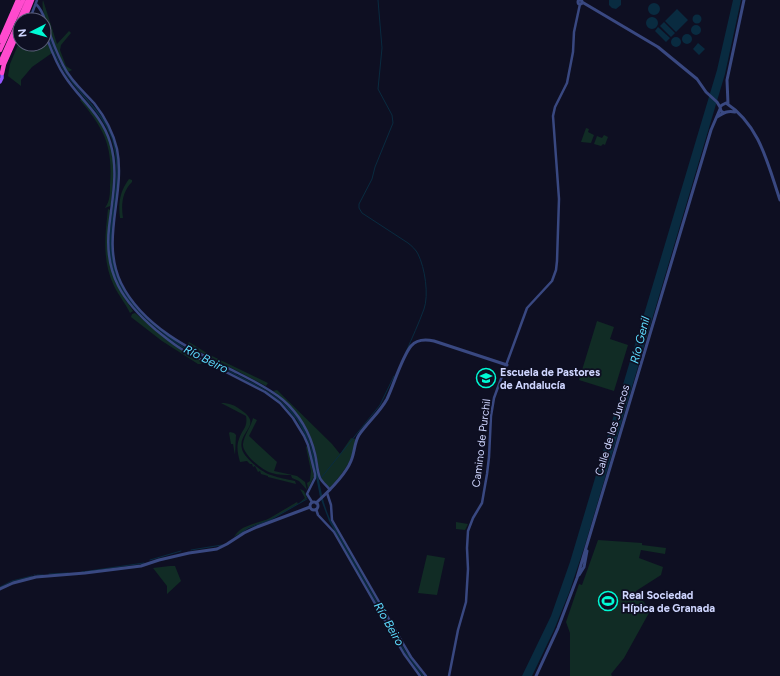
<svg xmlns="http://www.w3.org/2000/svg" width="780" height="676" viewBox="0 0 780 676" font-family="Figtree,sans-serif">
  <rect width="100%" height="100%" fill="#0e0f22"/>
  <path fill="#112c25" d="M43 0 57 44 69 31 71 33 61 45 60 50 66 66 72 70 68 72C60 58 39 14 43 0Z
    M44 33 52 53 32 67 21 80V86L8 76 10 64 20 40V44H44Z
    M83 98 99 118 111 144 114 167 111 204 110 206 105 208C110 201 110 194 110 185 113 145 104 129 80 100Z
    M586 128 589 129 588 132 594 135 591 143 581 142Z
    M604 135 608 137 605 145 603 144 601 146 594 144 597 136 602 138Z
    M129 179 132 180V182C122 192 121 205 123 218H120C118 203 120 191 129 179Z
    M108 209 110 210 107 246 115 281 125 299 133 311 130 313C126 304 119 296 114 286 102 261 105 236 108 209Z
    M135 313 170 342 203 362 201 364H198L162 341 131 317 132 314Z
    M597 321 614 327 610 339 628 345 614 391 579 380Z
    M189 342 210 355 268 383 266 386 187 345Z
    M277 390 332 444 340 454 351 438 355 439C355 459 342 474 330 488L321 479 315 450 298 415 273 391Z
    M221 403C230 403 234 405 241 410 264 425 237 432 242 449 244 458 263 473 271 475 279 478 287 479 295 481L296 484 268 477V476L261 474 260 471 258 472 255 466 253 467 252 464H250L247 461 240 462C238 454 236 447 239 439 242 429 248 428 246 416Z
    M253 418 257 420 249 436 277 462 274 471 297 476 305 482 307 490 299 481 292 478 291 475C285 475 278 475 272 473 263 471 242 454 243 444 244 435 251 427 253 418Z
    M230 432 234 433 236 435 235 455 233 444H231L229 433Z
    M307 446 314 476 308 489 307 483 310 481 311 471 306 447Z
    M300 489 304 491 307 498 303 501 272 519 252 526 234 537C241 524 258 524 270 518 279 513 288 507 297 502L298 504 305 498Z
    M456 522 468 524 465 530 456 529Z
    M598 540 642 543V545L666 548 665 554 641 550 639 558 663 567 661 575 636 591 650 611 624 658 611 674 612 676H570V633L566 622 579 584 582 585Z
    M427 555 445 558 437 595 418 593Z
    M170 566H175L181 581 167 594V586L153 568Z"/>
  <path fill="#092b40" d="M609 0H621V5L616 9 612 8 609 5Z
    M733 0H741L725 74 585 545 569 593 554 630 532 676H522L551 616 570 562 717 70Z
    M648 9a6 6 0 1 1 12 0a6 6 0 1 1-12 0Z
    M677 9 688 20 676 32 665 21Z
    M692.5 19a4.5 4.5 0 1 1 9 0a4.5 4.5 0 1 1-9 0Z
    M646 23a6 6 0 1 1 12 0a6 6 0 1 1-12 0Z
    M44 22C51 39 56 59 67 74 82 96 104 112 113 138 121 163 117 188 114 213 108 264 115 292 156 325 166 334 176 342 187 349 204 357 220 366 236 374 270 391 299 406 311 445 319 469 319 495 330 519L406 652 424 676H422L405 653 329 521 320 497 310 446 304 433 297 420 281 402 266 391 187 350C177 345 168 338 160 331 126 304 105 275 110 230 113 200 121 170 112 140 103 114 82 98 67 76 56 61 51 44 44 27Z
    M664 22 675 33 671 37 660 26Z
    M691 30a5 5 0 1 1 10 0a5 5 0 1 1-10 0Z
    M658 27 670 38 666 42 655 31Z
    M682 39a5 5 0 1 1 10 0a5 5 0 1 1-10 0Z
    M671 42a5 5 0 1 1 10 0a5 5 0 1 1-10 0Z
    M698 43 705 49 699 55 693 49Z"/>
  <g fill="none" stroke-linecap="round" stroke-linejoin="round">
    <path stroke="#092b40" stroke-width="1" d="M378 0 382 48 378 89 392 115 393 123 375 167 372 179 359 204V208L362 213 408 243C412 246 416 250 418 254 425 268 429 295 424 309 419 323 412 338 406 352
      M321 478 380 405 394 376
      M239 534 248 528 272 519 307 499
      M191 550 222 545
      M150 560 181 551
      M82 572 144 563
      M49 574 68 573
      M34 575H35
      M37 575H43
      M0 587 12 581 32 576"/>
    <path stroke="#394881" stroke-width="2.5" d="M36 4C44 12 44 19 48 28 52 41 57 53 63 65 70 80 83 91 94 103 105 117 113 132 117 149 126 194 100 239 121 283 143 328 195 352 238 373 253 381 269 388 283 400 299 414 310 433 315 454 317 462 317 471 320 478 322 482 327 486 330 490
      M36 20 31 16 37 0
      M44 31C50 46 55 62 64 75 79 99 101 113 110 142 119 170 112 200 109 228 104 274 123 302 156 330 165 337 173 344 183 350L265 392 280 403 293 418 304 436 308 445 315 474V478L307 494 312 502
      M327 493 331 505 332 520 401 640 411 657 426 676
      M316 509 318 515 334 532 404 654 420 676
      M449 676 458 630 466 602 468 569 467 548 468 531 473 518 482 503 487 474 489 457 491 416 494 398 527 308 552 281 556 270 557 261 559 199 553 116 555 107 567 83 573 52 574 32 580 4"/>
    <path stroke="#394881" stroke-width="3" d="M578 2a2 2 0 1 1 4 0a2 2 0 1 1-4 0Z
      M582 2 658 47 697 79 706 92 717 102 720 107
      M728 104 727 80 744 0
      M724 113 721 111 720 107 722 105 726 103C760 125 768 165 780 200
      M717 117C723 113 728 110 735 112
      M310 506a4 4 0 1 1 8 0a4 4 0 1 1-8 0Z
      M316 503C328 492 345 476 351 461 355 452 354 443 359 435 368 422 380 412 387 399 394 384 402 357 411 346 417 339 425 339 434 341L507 365
      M579 575 584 567 587 551
      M0 589 13 583 36 577 85 573 141 566 159 560 189 553 217 549 227 544 244 533 257 527 310 507
      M536 676 558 628 577 578 711 130 720 109"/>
    <path stroke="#9656ff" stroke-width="3.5" d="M0 82 2 78V72"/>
    <path stroke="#ff4ace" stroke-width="4.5" d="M24 20 32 0
      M0 41 18 0
      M0 50 23 0
      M0 63 28 0
      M2 73 4 64 20 28"/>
  </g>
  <defs>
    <g id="university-ring" transform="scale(1)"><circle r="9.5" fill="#0e0f22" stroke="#00fad5" stroke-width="1.5"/><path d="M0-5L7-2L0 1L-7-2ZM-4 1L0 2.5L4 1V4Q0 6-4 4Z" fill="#00fad5"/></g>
    <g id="stadium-ring" transform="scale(1)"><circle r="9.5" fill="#0e0f22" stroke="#00fad5" stroke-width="1.5"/><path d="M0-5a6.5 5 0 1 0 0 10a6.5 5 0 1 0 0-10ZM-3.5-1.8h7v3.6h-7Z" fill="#00fad5"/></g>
  </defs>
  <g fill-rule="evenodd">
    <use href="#university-ring" x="486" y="378"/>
    <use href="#stadium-ring" x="608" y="601"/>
  </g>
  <g text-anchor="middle" stroke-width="3.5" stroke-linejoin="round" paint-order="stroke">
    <g font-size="11" font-weight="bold" fill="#cfd6ff" stroke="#0e0f22" text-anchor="start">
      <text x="500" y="376">Escuela de Pastores<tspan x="500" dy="13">de Andalucía</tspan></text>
      <text x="622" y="599">Real Sociedad<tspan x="622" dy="13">Hípica de Granada</tspan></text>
    </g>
    <g font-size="11" fill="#cfd6ff" stroke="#0e0f22">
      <text transform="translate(612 430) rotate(-73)" y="4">Calle de los Juncos</text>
      <text transform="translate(481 443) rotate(-83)" y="4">Camino de Purchil</text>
    </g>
    <g font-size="12" font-style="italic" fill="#5ddcff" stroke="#0e0f22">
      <text transform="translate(640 340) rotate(-76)" y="4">Río Genil</text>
      <text transform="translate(206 359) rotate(27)" y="4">Río Beiro</text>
      <text transform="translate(389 624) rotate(60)" y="4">Río Beiro</text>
    </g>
  </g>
  <g transform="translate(32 32) rotate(264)"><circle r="19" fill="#0e0f22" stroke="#5b5f7a"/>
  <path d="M0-3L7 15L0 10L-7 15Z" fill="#00fad5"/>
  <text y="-6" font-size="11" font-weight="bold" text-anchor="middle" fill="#cfd6ff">N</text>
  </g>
</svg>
